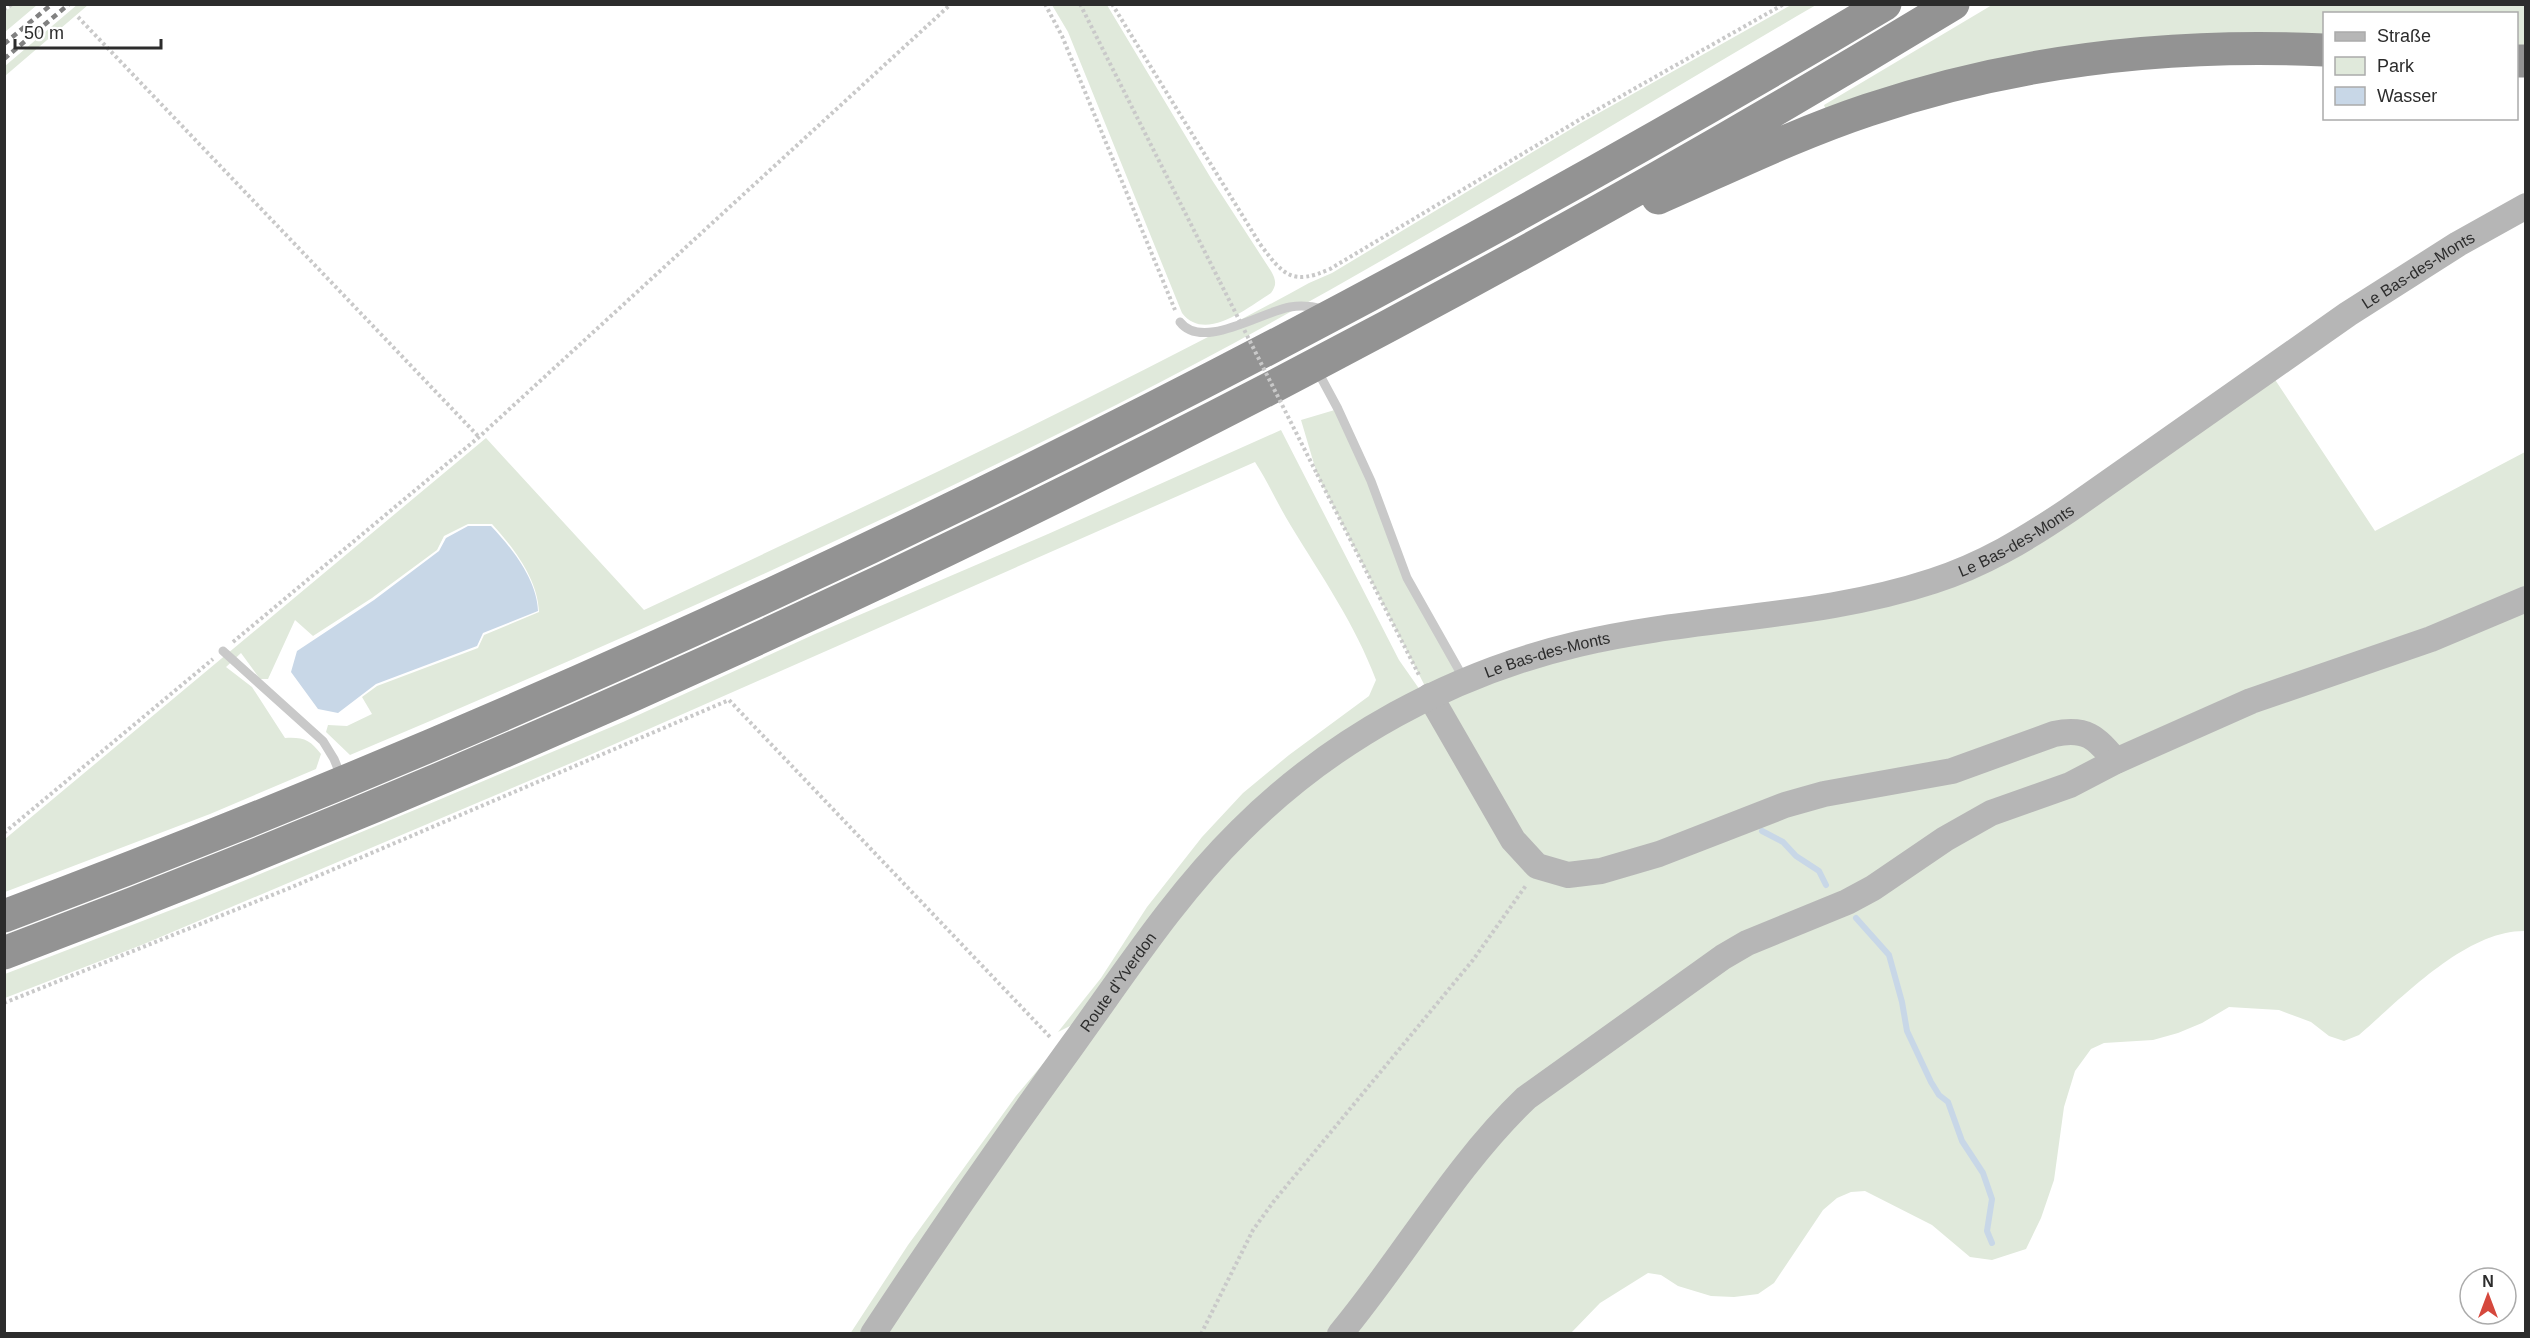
<svg xmlns="http://www.w3.org/2000/svg" width="2530" height="1338" viewBox="0 0 2530 1338" font-family="Helvetica,sans-serif">
  <rect width="100%" height="100%" fill="#fff"/>
  <path fill="#e0e9db" d="M78 4 88 5 5 76V66Z
    M13 5H37L5 32V12Z
    M1052 5H1107L1212 180 1271 271C1276 280 1277 285 1271 293 1247 308 1205 343 1182 313L1068 32Z
    M1791 5H1816C1585 140 1357 282 1118 404 867 531 610 645 350 755L326 732 328 725 347 726 372 714 362 697 377 686 478 648 484 635 539 612C538 579 513 547 492 524H468L444 536 437 550 372 598 313 636 295 620 268 679H260L241 653 226 667 252 687 285 738C304 737 310 740 321 754L316 769 210 814 5 892V839L486 438 644 610C867 505 1092 402 1309 283L1332 273 1581 123Z
    M1992 5H2525V50H2517L2516 14H2324V39L1827 113 1824 105Z
    M2268 369 2375 531 2525 452V931C2466 930 2402 998 2359 1035L2344 1041 2329 1036 2311 1022 2279 1010 2229 1007 2202 1023 2178 1033 2153 1040 2104 1043 2091 1049 2075 1071 2064 1107 2054 1180 2041 1218 2026 1249 1992 1260 1970 1257 1932 1225 1865 1191 1851 1192 1837 1198 1823 1210 1774 1283 1758 1294 1734 1297 1711 1296 1678 1286 1661 1275 1648 1273 1600 1303 1571 1333 876 1334 1239 832 1430 696 1317 474 1301 420 1338 409 1400 562 1465 681 1936 580Z
    M1281 430 1399 660 1420 690 1295 771 1074 1024 1058 1032 1101 978 1147 907 1202 837 1243 793 1289 755 1369 696 1376 680C1355 624 1322 577 1291 526 1278 505 1268 482 1255 462L583 758 144 944 5 998V974L202 898 429 804 623 722 815 634 1048 534Z
    M1047 1059 868 1333 850 1334 908 1245 1016 1096Z"/>
  <path fill="#c8d7e7" d="M468 526H491C512 548 537 580 538 611L483 633 477 646 376 684 338 713 318 709 291 672 297 651 374 600 439 551 446 538Z"/>
  <g fill="none" stroke-linecap="round" stroke-linejoin="round">
    <path stroke="#c8d7e7" stroke-width="6" d="M1762 831 1783 842 1796 856 1819 871 1826 885
      M1856 918 1889 955 1902 1002 1907 1031 1931 1082 1939 1095 1948 1102 1962 1141 1983 1173 1992 1199 1987 1231 1992 1243"/>
    <path stroke="#c9c9c9" stroke-width="4" stroke-dasharray="3 3" stroke-linecap="butt" d="M1045 4 1062 36 1175 310
      M1080 4 1220 282
      M1112 4 1260 244C1283 275 1292 286 1330 269L1579 120 1784 4
      M4 10 12 4
      M78 17 479 437
      M1317 474 1420 677
      M233 642 479 437 951 4
      M4 833 213 659
      M4 1003 292 887 729 700 1051 1038
      M1201 1334 1253 1230 1274 1201 1473 960 1527 884"/>
    <path stroke="#c9c9c9" stroke-width="9" d="M1180 322C1202 351 1261 312 1290 307 1301 305 1312 306 1323 309
      M1317 370 1338 409 1371 481 1407 578 1464 679
      M223 651 323 741 334 759 341 776"/>
    <g stroke="#b6b6b6" stroke-width="26">
      <path d="M1430 696 1513 840 1537 866 1568 875 1601 871 1659 854 1785 805 1824 794 1952 771 2054 734C2087 727 2096 738 2116 761"/>
      <path id="s1" d="M873 1334C938 1235 1005 1138 1074 1043 1126 971 1176 894 1240 831 1332 739 1451 674 1578 644 1696 616 1818 619 1933 581 1983 565 2026 539 2069 510L2348 314 2458 244 2526 206"/>
      <path d="M1340 1334C1404 1257 1454 1167 1526 1098L1723 957 1747 943 1847 902 1873 888 1945 839 1991 813 2070 785 2116 761 2251 701 2431 639 2526 599"/>
    </g>
    <path stroke="#939393" stroke-width="33" d="M2516 61H2526
      M1658 198C1727 168 1796 134 1868 110 2016 60 2169 43 2324 50
      M4 916C658 671 1285 361 1885 4
      M4 953C681 698 1334 380 1953 4"/>
    <path stroke="#818181" stroke-width="4.5" stroke-dasharray="6 4.5" stroke-linecap="butt" d="M4 44 52 4
      M4 59 69 4"/>
    <path stroke="#c9c9c9" stroke-width="4" stroke-dasharray="3 3" stroke-linecap="butt" d="M1220 282 1317 474"/>
  </g>
  <g text-anchor="middle" stroke-width="6" stroke-linejoin="round" paint-order="stroke">
    <g font-size="16" fill="#2c2c2c" stroke="#fff">
      <text dy="6" stroke="none"><textPath href="#s1" startOffset="1953">Le Bas-des-Monts</textPath></text>
      <text dy="6" stroke="none"><textPath href="#s1" startOffset="1468">Le Bas-des-Monts</textPath></text>
      <text dy="6" stroke="none"><textPath href="#s1" startOffset="982">Le Bas-des-Monts</textPath></text>
      <text dy="6" stroke="none"><textPath href="#s1" startOffset="429">Route d'Yverdon</textPath></text>
    </g>
  </g>
  <rect width="2530" height="1338" fill="none" stroke="#2c2c2c" stroke-width="12"/>
  <rect x="2323" y="12" width="195" height="108" fill="#ffffff" stroke="#ababab" stroke-width="1.5"/>
  <rect x="2335" y="32" width="30" height="9" fill="#b6b6b6" stroke="#ababab" stroke-width="1.5"/>
  <text x="2377" y="42" font-size="18" fill="#2c2c2c">Straße</text>
  <rect x="2335" y="57" width="30" height="18" fill="#e0e9db" stroke="#ababab" stroke-width="1.5"/>
  <text x="2377" y="72" font-size="18" fill="#2c2c2c">Park</text>
  <rect x="2335" y="87" width="30" height="18" fill="#c8d7e7" stroke="#ababab" stroke-width="1.5"/>
  <text x="2377" y="102" font-size="18" fill="#2c2c2c">Wasser</text>
  <g transform="translate(2488 1296)"><circle r="28" fill="#ffffff" stroke="#ababab" stroke-width="1.5"/>
  <path d="M0-4.5L10 22L0 15L-10 22Z" fill="#d5483d"/>
  <text y="-9" font-size="16" font-weight="bold" text-anchor="middle" fill="#2c2c2c">N</text>
  </g>
  <path d="M15 39v9h146v-9" fill="none" stroke="#2c2c2c" stroke-width="3"/>
  <text x="24" y="39" font-size="18" fill="#2c2c2c" stroke="#ffffff" stroke-width="4.5" paint-order="stroke">50 m</text>
</svg>
